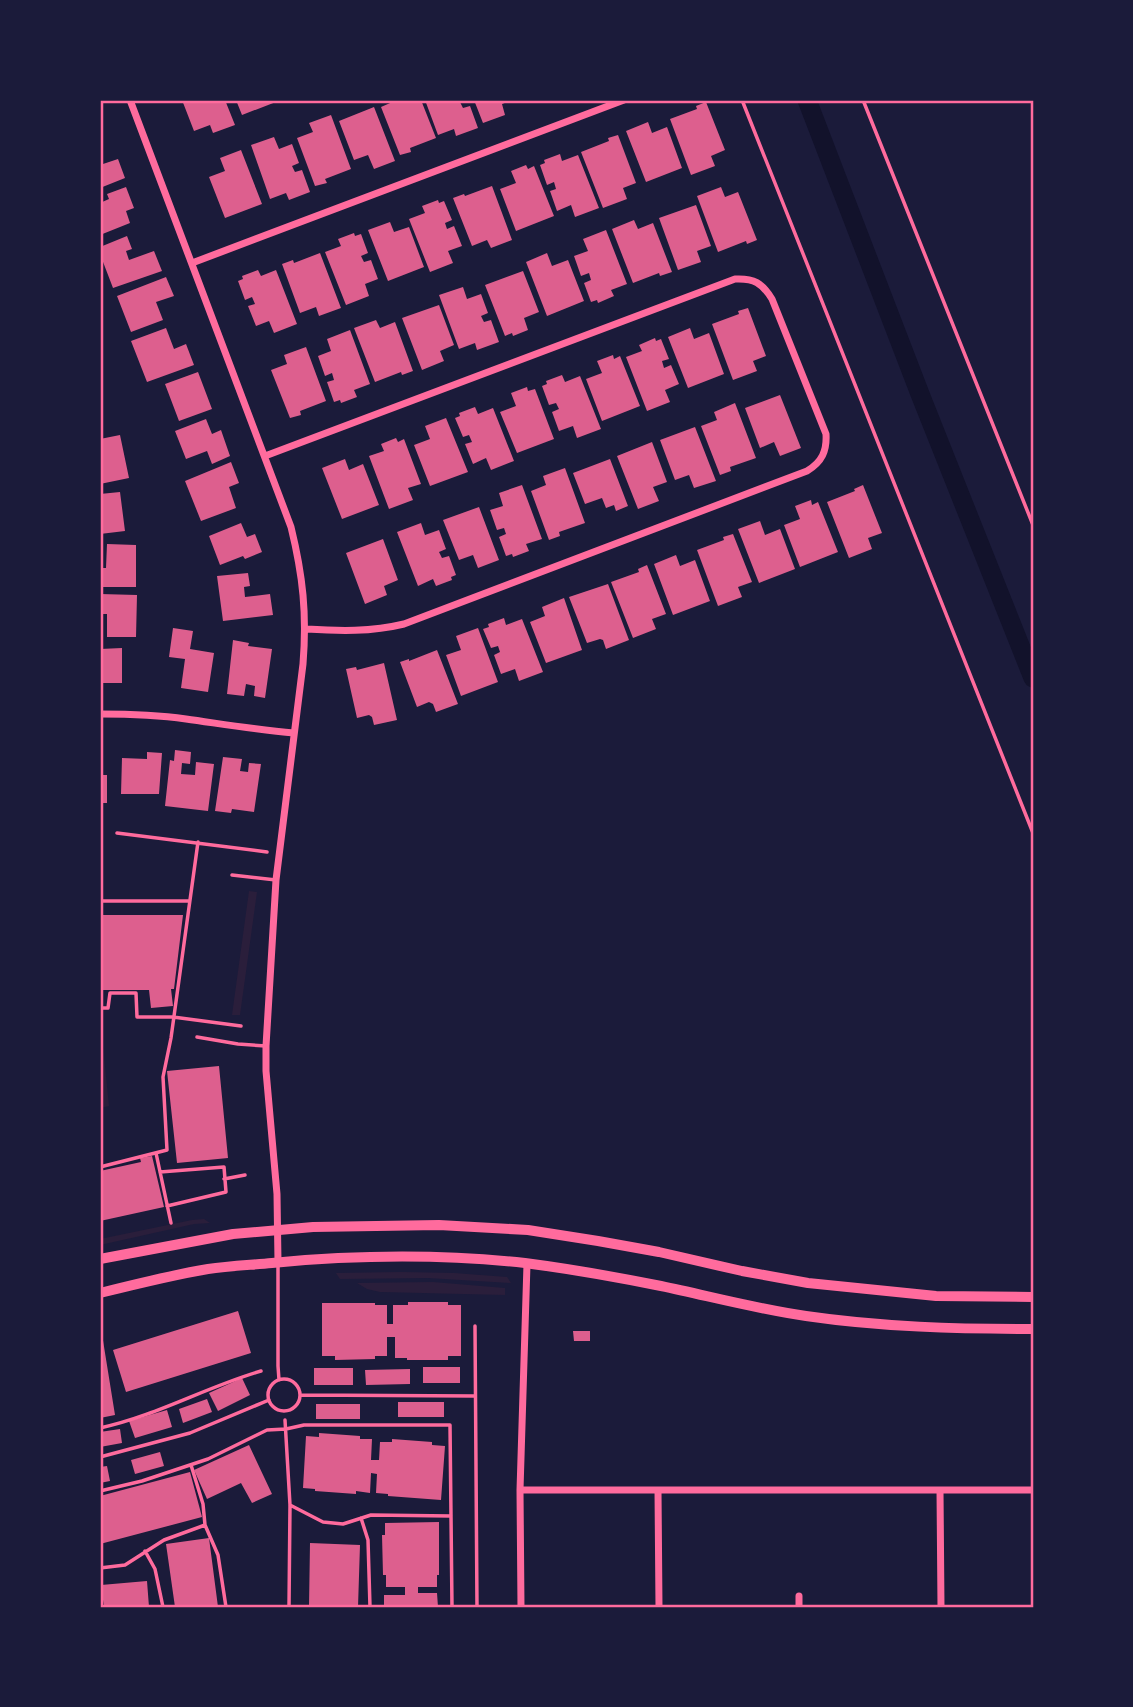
<svg xmlns="http://www.w3.org/2000/svg" width="1133" height="1707" viewBox="0 0 1133 1707" font-family="Figtree,sans-serif">
  <rect width="100%" height="100%" fill="#1b1b3a"/>
  <path fill="#2a1e3b" d="M249 891 257 892 240 1015H232Z
    M103 1047 109 1106 100 1108V1048Z
    M204 1219 210 1223 194 1224 100 1245V1239L192 1220Z
    M402 1272 454 1273 507 1277 511 1283 428 1278 340 1279 336 1273Z
    M433 1282 505 1288V1295L380 1292 367 1289 357 1283Z"/>
  <g fill="none" stroke-linecap="round" stroke-linejoin="round">
    <path stroke="#12122b" stroke-width="19" d="M807 100 920 394 1033 678"/>
  </g>
  <path fill="#dd5f8e" d="M182 100H225L235 125 213 133 210 125 194 131Z
    M236 100H281L242 115Z
    M397 100H421L436 138 410 148 411 152 400 155 381 107Z
    M425 100H465L460 102 463 108 470 106 478 128 456 136 454 129 438 135Z
    M474 100H513L502 104 505 115 483 123Z
    M706 102 725 150 711 156 715 166 691 175 670 119 697 109 696 106Z
    M374 107 395 161 374 169 368 155 354 160 339 121Z
    M331 115 351 169 325 179 327 183 315 186 297 138 313 132 309 123Z
    M648 122 652 133 667 127 682 168 646 182 626 131Z
    M618 135 636 183 623 188 627 199 603 208 581 152 609 141 608 138Z
    M274 137 279 149 292 144 299 163 292 166 295 172 302 170 310 192 289 200 286 193 270 199 251 145Z
    M241 150 262 204 225 218 209 177 225 171 220 158Z
    M560 154 562 161 578 155 599 208 575 217 571 205 557 211 550 191 556 189 554 182 547 185 540 165 545 163 544 160Z
    M118 159 125 178 100 188V165Z
    M526 165 528 169 534 166 554 216 516 231 500 189 516 183 511 171Z
    M492 186 512 240 491 248 487 240 472 246 453 198 464 194 465 196Z
    M126 187 134 208 126 211 130 223 100 235V203L109 199 107 194Z
    M721 187 725 197 738 192 757 240 747 244 746 241 718 252 697 196Z
    M438 200 439 203 444 201 452 220 445 223 447 229 454 226 462 246 448 251 453 263 430 272 409 219 425 213 422 206Z
    M696 205 711 246 697 251 701 262 678 270 659 218Z
    M634 220 638 229 653 223 672 272 660 276 659 273 633 283 612 229Z
    M390 222 394 232 409 227 424 267 388 281 368 230Z
    M606 230 627 284 611 290 614 296 598 303 597 300 591 302 584 283 591 280 589 273 581 276 574 256 588 251 583 239Z
    M354 233 355 236 361 234 368 253 361 256 364 262 371 260 378 279 365 284 369 296 346 305 325 252 341 246 338 239Z
    M127 236 132 249 126 251 129 260 154 251 162 271 113 288 100 254V247Z
    M320 253 341 308 319 316 316 307 300 313 282 264 293 260 294 263Z
    M547 253 552 266 568 260 584 301 547 316 526 262Z
    M258 270 261 276 276 270 297 324 274 333 269 321 256 326 248 306 255 304 252 297 245 300 238 281 243 279 242 276Z
    M523 271 539 312 524 318 528 330 513 336 512 333 505 336 485 285Z
    M166 277 174 296 156 302 163 320 131 332 117 296Z
    M463 287 467 299 481 294 488 313 481 316 484 322 491 320 499 342 477 350 475 343 459 349 439 295Z
    M439 305 454 345 440 351 444 361 422 370 402 318Z
    M748 308 766 356 753 361 757 371 733 380 712 324 739 314 738 311Z
    M376 320 380 328 395 322 413 371 402 375 401 372 375 382 354 328Z
    M166 328 174 349 186 344 194 365 147 382 131 341Z
    M690 328 694 339 709 333 724 374 688 388 668 337Z
    M350 330 370 384 354 390 357 397 341 403 340 400 334 402 327 382 334 380 332 373 325 376 318 356 331 351 327 339Z
    M655 338 656 341 661 339 669 359 662 361 664 368 671 365 679 384 665 390 670 402 647 411 626 357 642 351 639 345Z
    M306 347 326 401 300 411 301 415 290 418 271 370 287 364 284 355Z
    M613 355 614 359 620 356 640 406 602 421 586 379 602 373 597 361Z
    M198 372 212 409 179 421 165 384Z
    M562 375 565 382 580 376 601 429 577 438 573 426 559 431 552 412 559 409 556 403 549 405 542 386 547 384 546 381Z
    M527 387 528 391 535 389 554 439 517 453 500 412 516 406 511 393Z
    M780 395 801 448 780 456 774 442 760 448 745 408Z
    M735 403 756 458 730 467 731 471 720 475 701 426 717 420 714 412Z
    M475 407 478 414 493 408 514 461 491 470 486 458 473 464 465 444 472 442 469 435 463 437 455 418 460 416 459 413Z
    M446 418 468 472 430 486 414 445 430 439 425 426Z
    M206 419 212 434 221 430 230 456 212 464 207 451 186 459 175 431Z
    M695 427 716 481 694 488 689 475 675 480 660 440Z
    M120 435 129 478 100 484V439Z
    M396 438 398 442 404 439 421 484 408 488 413 500 389 509 369 456 384 451 381 444Z
    M652 442 667 482 653 487 659 501 638 509 617 456Z
    M345 459 349 470 363 464 379 505 342 519 322 468Z
    M610 459 628 506 616 511 614 505 606 508 602 498 585 504 573 473Z
    M231 462 239 483 229 487 236 508 201 521 185 481Z
    M565 468 585 523 559 532 560 536 549 540 531 491 546 485 543 476Z
    M522 485 542 539 526 544 529 551 513 557 512 554 506 556 499 537 506 534 504 528 497 530 490 510 503 506 499 493Z
    M863 485 882 533 868 538 872 549 849 558 827 502 855 491 854 489Z
    M120 492 125 531 100 534V494Z
    M811 500 812 505 818 502 838 552 800 567 784 525 800 519 795 506Z
    M479 507 499 560 478 568 473 555 459 560 443 520Z
    M760 521 765 535 780 529 795 569 759 583 738 529Z
    M241 523 247 537 255 534 262 552 245 559 243 556 220 565 209 536Z
    M421 523 425 535 439 530 446 549 439 552 442 558 449 556 456 575 451 577 452 580 436 586 433 579 418 586 397 532Z
    M733 534 752 582 738 587 742 597 718 606 697 550 724 540 723 537Z
    M383 539 398 580 384 586 387 595 365 604 346 553Z
    M107 544 136 545V587H100V568H106Z
    M676 555 680 566 695 560 710 601 673 615 654 564Z
    M647 565 666 614 652 619 656 629 633 638 611 582 639 572 638 569Z
    M248 573 250 586 244 587 245 597 270 594 273 615 223 621 217 576Z
    M608 584 629 640 606 649 603 640 600 639 587 643 569 597Z
    M100 594 137 595 136 637H107V614H100Z
    M564 598 582 650 546 663 530 622 545 616 542 607Z
    M504 618 506 625 522 619 543 672 519 681 515 669 501 674 494 655 500 652 498 646 491 648 483 629 489 627 488 624Z
    M173 628 193 631 190 649 214 653 208 692 181 688 185 659 169 657Z
    M478 628 498 682 461 696 446 655 461 650 456 636Z
    M233 640 249 643 248 646 272 649 265 698 254 696 255 686 246 684 244 696 227 694Z
    M122 648V683H100V649Z
    M437 650 458 704 436 712 433 704 429 702 417 707 400 662 409 659V661Z
    M384 663 397 720 374 725 372 717 369 715 357 718 346 669 356 667 357 670Z
    M175 750 191 752 190 764 182 763 181 774 195 775 196 762 214 764 208 811 165 806 170 760 174 761Z
    M147 752 162 753 159 794H121L122 758 147 759Z
    M223 757 242 759 240 771 248 772 249 763 261 764 254 812 232 809 231 813 215 811Z
    M100 775H107V803H100Z
    M100 915H183L174 989H171L173 1006 151 1008 149 990H100Z
    M219 1066 228 1158 177 1163 167 1071Z
    M152 1156 164 1207 100 1221V1171L141 1162 140 1158Z
    M408 1302H448V1305H461V1356H448V1360H407V1358H395V1337H387V1356H375V1359L335 1360V1356H322V1303H375V1305H387V1324H393V1305H408Z
    M238 1311 251 1353 126 1392 113 1350Z
    M100 1328H101L115 1415 100 1418Z
    M573 1331H590V1341H574Z
    M423 1367H460V1383H423Z
    M314 1368H353V1385H314Z
    M410 1369V1384L366 1385 365 1370Z
    M242 1378 250 1395 218 1411 209 1393Z
    M207 1399 212 1412 183 1423 179 1409Z
    M398 1402H444V1417H398Z
    M316 1404H360V1419H316Z
    M167 1410 172 1427 135 1438 129 1421Z
    M120 1429 122 1443 100 1447V1432Z
    M319 1433 360 1436V1439H372L371 1460H379L380 1442H392V1439L432 1442V1445L445 1446 441 1500 388 1496V1494L376 1493 377 1474 371 1473 370 1493 356 1491V1494L315 1491V1489L303 1488 306 1436 319 1437Z
    M249 1445 272 1494 252 1503 241 1483 207 1499 194 1470Z
    M160 1452 164 1466 135 1474 131 1460Z
    M107 1466 110 1481 100 1483V1467Z
    M190 1472 202 1517 100 1544V1496Z
    M439 1522V1575H437V1587H418V1593H437L438 1607H384V1595H405V1587H386V1575H383L382 1535H385V1523Z
    M209 1538 218 1607H175L166 1544Z
    M310 1543 360 1545 358 1607H309Z
    M147 1581 149 1607H104L101 1585Z"/>
  <g fill="none" stroke-linecap="round" stroke-linejoin="round">
    <path stroke="#ff6b9d" stroke-width="3.5" d="M742 100 1033 833
      M863 100 1033 525
      M117 833 267 852
      M100 901H189
      M100 1008H108L110 993H136L137 1017H173L241 1026
      M156 1153 171 1223
      M100 1167 167 1150 163 1077 171 1038 198 842
      M160 1172 224 1167 226 1192 167 1206
      M224 1179 245 1175
      M285 1420 290 1505 289 1607
      M100 1428C156 1416 206 1387 261 1371
      M191 1465 203 1504 205 1525 218 1555 226 1607
      M100 1491 142 1481 208 1459 267 1430 286 1429 304 1425H450L452 1607
      M290 1505 323 1522 343 1524 371 1515 451 1516
      M361 1518 368 1540 370 1607
      M145 1551 155 1569 163 1607
      M100 1568 125 1565 164 1540 205 1525"/>
    <path stroke="#ff6b9d" stroke-width="3.5" d="M232 875 276 880
      M197 1037 238 1044 266 1046
      M278 1264V1366L279 1380
      M475 1326 477 1607
      M268 1395a16 16 0 1 1 32 0a16 16 0 1 1-32 0Z
      M300 1395 475 1396
      M100 1457 190 1433 269 1400"/>
    <path stroke="#ff6b9d" stroke-width="7" d="M130 100 291 527C303 576 307 614 303 664L276 880 266 1046V1071L277 1194 278 1262
      M192 263 624 100
      M265 456 735 279C754 278 762 283 772 299L826 434C827 451 822 462 807 471L404 624C371 632 339 631 306 629
      M100 714C129 714 158 715 186 719 222 724 258 730 294 733
      M520 1490H1033
      M658 1490 659 1607
      M940 1490 941 1607
      M799 1596V1607
      M521 1607 520 1490 527 1264"/>
    <path stroke="#ff6b9d" stroke-width="10" d="M100 1259 233 1234 313 1227 439 1225 528 1230 598 1241 659 1252 742 1271 808 1283 936 1296 1033 1297
      M100 1293C136 1284 172 1275 208 1269 229 1266 251 1265 272 1263 356 1255 441 1254 525 1263 571 1269 616 1277 661 1286 709 1296 757 1309 806 1316 881 1327 957 1329 1033 1329"/>
  </g>
  <rect width="1133" height="1707" fill="none" stroke="#1b1b3a" stroke-width="203"/>
  <rect x="102" y="102" width="930" height="1504" fill="none" stroke="#ff6b9d" stroke-width="2.5"/>
</svg>
